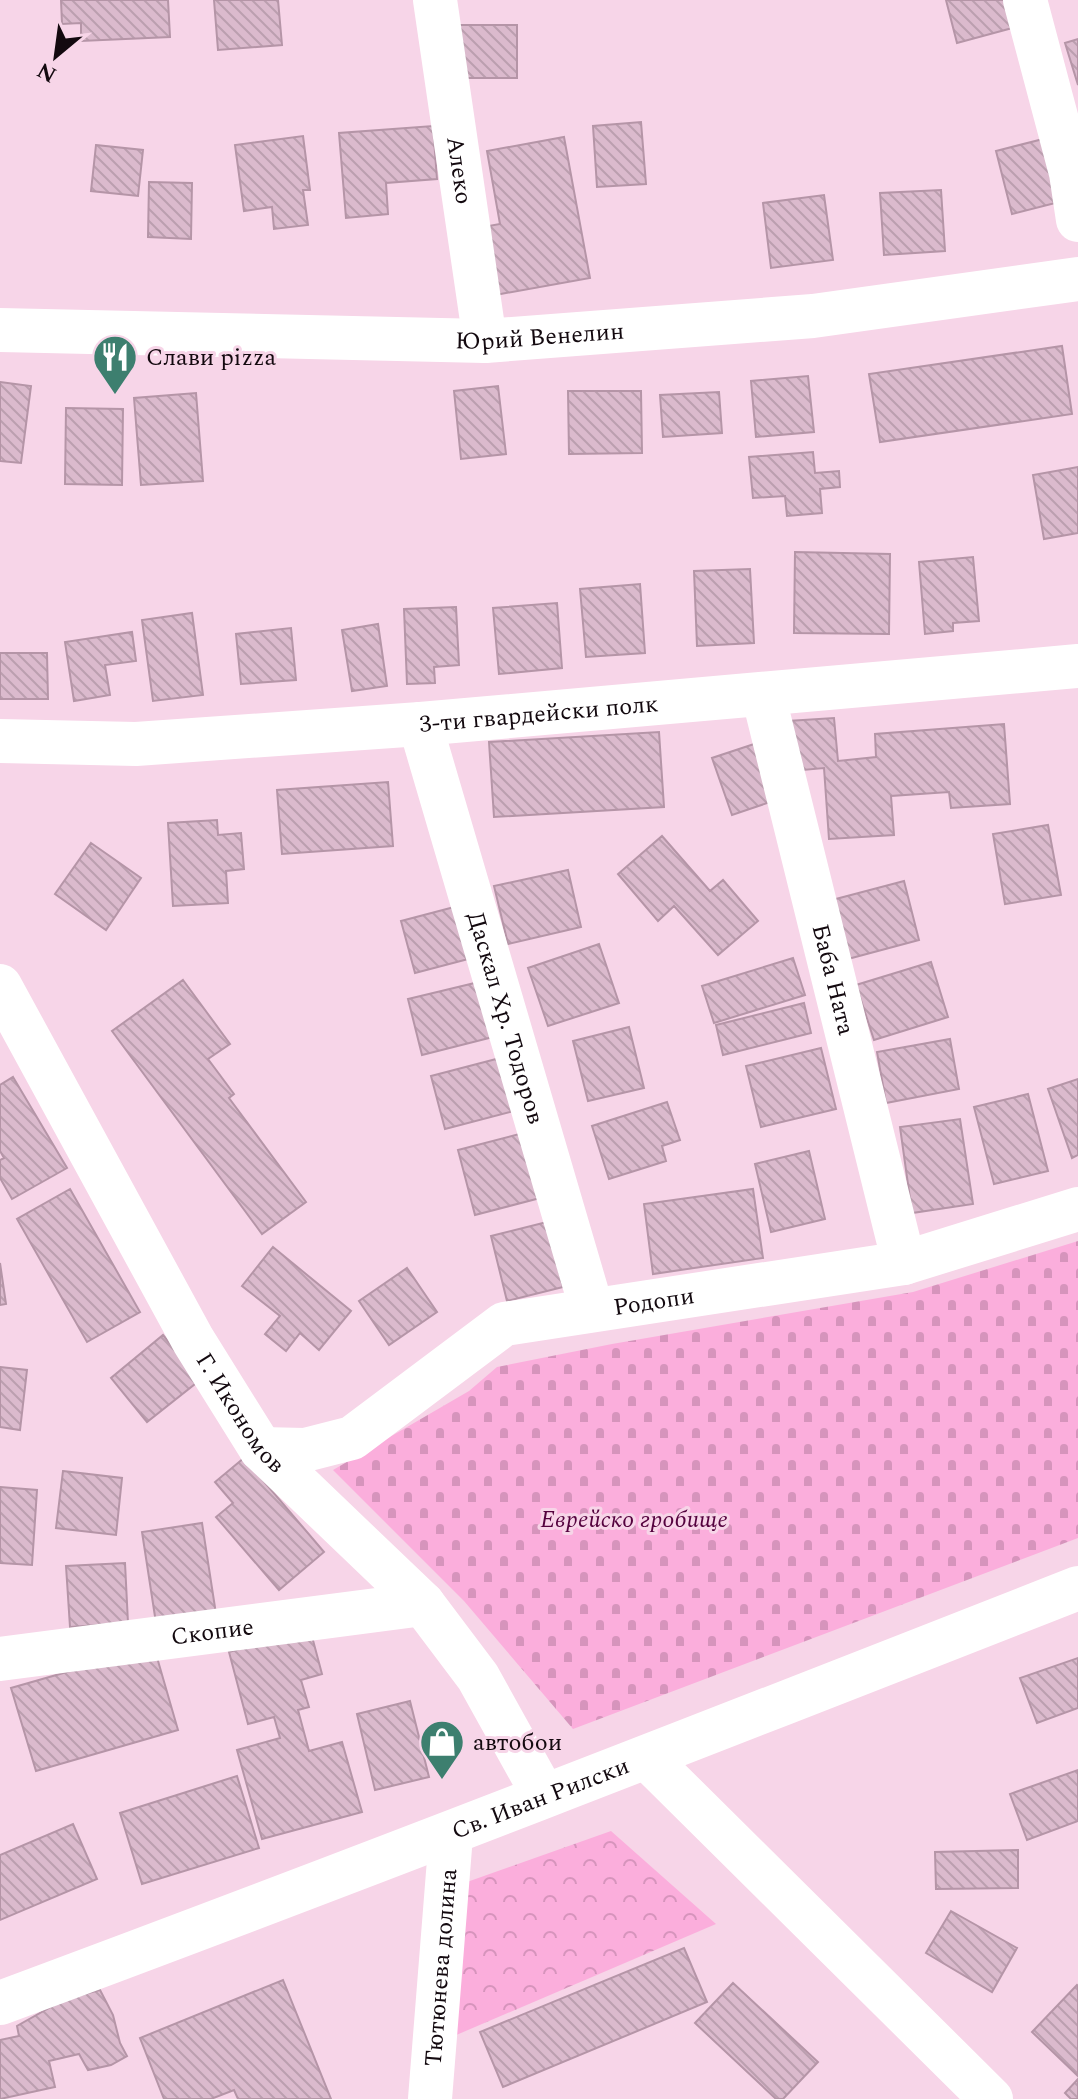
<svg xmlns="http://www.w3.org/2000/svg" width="1078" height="2099" viewBox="0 0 1078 2099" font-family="Spectral,serif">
  <defs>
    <pattern id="cemetery-stones" width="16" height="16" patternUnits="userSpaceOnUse" patternTransform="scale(2)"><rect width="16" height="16" fill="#fbaedc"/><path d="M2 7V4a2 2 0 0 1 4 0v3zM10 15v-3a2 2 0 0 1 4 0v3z" fill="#d694bc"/></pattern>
    <pattern id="park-crowns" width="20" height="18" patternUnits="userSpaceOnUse" patternTransform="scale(2)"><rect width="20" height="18" fill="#fbaedc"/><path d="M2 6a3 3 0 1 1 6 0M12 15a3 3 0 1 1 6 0" fill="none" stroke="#d694bc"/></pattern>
    <pattern id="building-back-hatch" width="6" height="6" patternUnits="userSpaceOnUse" patternTransform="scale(2)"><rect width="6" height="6" fill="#dbbacd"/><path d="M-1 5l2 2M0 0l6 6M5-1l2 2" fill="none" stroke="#bb9faf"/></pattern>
  </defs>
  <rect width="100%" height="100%" fill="#f7d5e8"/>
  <path fill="url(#cemetery-stones)" d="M1078 1241V1538L573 1729 464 1601 333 1470 469 1391 497 1367 612 1344 913 1292Z"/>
  <path fill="url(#park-crowns)" d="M611 1831 716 1924 454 2036 467 1882Z"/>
  <path fill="url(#building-back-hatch)" stroke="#b595a7" stroke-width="2" d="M61 0H168L170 37 81 41V23L62 24Z
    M214 0H278L282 45 218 50Z
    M946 0H1008L1016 27 957 43Z
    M457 25H517V78H457Z
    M1078 39V85L1065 43Z
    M641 122 646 184 597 187 593 126Z
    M433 126 437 179 386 183 388 214 346 218 339 133Z
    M303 136 310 190H303L308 225 274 229 272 207 244 211 235 145Z
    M564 137 590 278 495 295 483 227 500 224 487 151Z
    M1047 138 1063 201 1012 214 996 151Z
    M96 145 143 150 138 196 91 191Z
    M149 182 192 183 191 239 148 237Z
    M941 190 945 251 884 255 880 193Z
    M824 195 833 260 771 268 763 203Z
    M1062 346 1072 414 880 442 869 374Z
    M808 376 814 432 756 437 751 381Z
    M0 382 31 386 21 463 0 461Z
    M498 386 506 454 461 459 454 391Z
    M568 391H641L642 453 569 454Z
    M719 392 722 433 663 437 660 395Z
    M196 393 203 481 141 485 134 398Z
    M66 408 123 409 122 485 65 484Z
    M813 452 815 473 839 471 840 487 820 489 822 513 787 516 785 496 753 498 749 457Z
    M1078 467V533L1044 539 1033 475Z
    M795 552 890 554 889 634 794 633Z
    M973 557 979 621 953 623V631L925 634 919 562Z
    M750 569 754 643 697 646 694 571Z
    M640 584 645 653 586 657 580 589Z
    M557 603 562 668 499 674 493 608Z
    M456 607 459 665 434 667 435 683 407 684 404 609Z
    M192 613 203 695 153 701 142 620Z
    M378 624 387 686 352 691 342 630Z
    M291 628 296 680 241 684 236 634Z
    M132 632 136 661 105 665 110 695 74 701 65 642Z
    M0 653H47L48 699H0Z
    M834 718 838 761 876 757 875 734 1004 724 1010 804 951 808 949 792 891 796 894 835 829 839 824 768 792 771 788 721Z
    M659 732 664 807 494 817 489 742Z
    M760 742 779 799 732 815 712 758Z
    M388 782 393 846 282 854 277 790Z
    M217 820 218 835 241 833 244 869 226 871 228 903 173 906 168 823Z
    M1048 825 1061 895 1005 904 993 834Z
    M662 836 710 891 723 880 758 921 718 955 674 906 658 921 618 874Z
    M91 843 141 878 106 930 55 894Z
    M568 870 581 927 508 944 494 886Z
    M904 881 919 940 848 959 832 900Z
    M458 906 472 958 415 973 401 921Z
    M599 944 619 1003 548 1026 528 968Z
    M793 958 805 995 714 1023 702 986Z
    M931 962 948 1017 874 1040 856 985Z
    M183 980 230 1044 208 1059 234 1094 229 1098 306 1202 262 1234 112 1031Z
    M483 981 497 1036 422 1055 408 999Z
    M804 1003 811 1033 723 1055 716 1025Z
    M629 1027 644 1088 588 1101 573 1041Z
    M950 1039 959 1089 886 1103 877 1052Z
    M821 1048 836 1109 761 1127 746 1066Z
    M500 1058 514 1111 445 1129 431 1076Z
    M13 1077 67 1168 12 1199 0 1178V1160L4 1158 0 1151V1085Z
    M1078 1079V1155L1072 1158 1048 1089Z
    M1028 1094 1048 1171 994 1184 974 1107Z
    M667 1102 680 1140 662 1146 666 1161 609 1179 592 1126Z
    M960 1119 973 1204 912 1213 900 1127Z
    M527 1132 544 1197 475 1215 458 1150Z
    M809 1151 825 1219 771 1232 755 1164Z
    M70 1189 140 1312 87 1342 17 1219Z
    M753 1189 763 1258 653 1274 644 1204Z
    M547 1222 563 1287 507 1301 491 1236Z
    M273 1247 351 1311 319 1350 300 1333 286 1351 265 1334 280 1316 242 1286Z
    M0 1263 6 1304 0 1305Z
    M407 1268 437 1312 389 1345 359 1301Z
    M163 1335 200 1380 147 1422 111 1378Z
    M0 1367 27 1370 20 1430 0 1427Z
    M244 1458 324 1552 279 1590 216 1517 233 1503 215 1482Z
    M63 1471 122 1478 116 1535 56 1528Z
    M0 1487 37 1490 32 1565 0 1563Z
    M202 1523 216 1614 156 1623 142 1532Z
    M125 1563 128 1623 70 1627 66 1566Z
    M310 1629 322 1674 301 1680 309 1707 298 1710 309 1751 342 1742 362 1812 262 1839 237 1750 280 1738 274 1717 248 1724 229 1652Z
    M154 1647 178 1730 36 1771 11 1688Z
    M1078 1658V1708L1037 1723 1020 1678Z
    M410 1701 429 1777 375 1790 357 1714Z
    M1078 1770V1821L1027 1840 1010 1794Z
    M237 1776 259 1848 142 1884 120 1813Z
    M73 1824 97 1879 0 1920V1855Z
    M1018 1850V1888L936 1889 935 1852Z
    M951 1911 1017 1948 992 1992 926 1953Z
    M684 1948 707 2002 503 2087 480 2032Z
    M283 1980 331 2099H238L234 2090 211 2099H164L140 2038Z
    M733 1983 818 2062 783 2099H776L695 2023Z
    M1077 1985 1078 1986V2076L1032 2032Z
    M100 1990 113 2015 120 2043 127 2056 111 2065 88 2070 79 2054 49 2061 55 2087 0 2099V2040L19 2036 17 2026 65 1999Z
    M1078 2079V2099H1071L1065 2093Z"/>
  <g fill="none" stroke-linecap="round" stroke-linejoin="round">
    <g stroke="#fff" stroke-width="44">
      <path id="s1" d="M435 0 485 341"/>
      <path d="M1025 0 1071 173 1078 220"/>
      <path id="s2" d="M763 694 904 1263"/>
      <path id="s3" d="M420 724 592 1310"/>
      <path id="s4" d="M0 741 136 744 420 724 1078 666"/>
      <path id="s5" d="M0 986 193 1340 261 1449 423 1604 478 1677 543 1794"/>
      <path id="s6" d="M261 1449 305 1450 352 1438 504 1324 904 1263 1078 1209"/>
      <path id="s7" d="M0 1659 423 1604"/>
      <path d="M647 1758 991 2099"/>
      <path id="s8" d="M430 2099 451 1835"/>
    </g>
    <g stroke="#fff" stroke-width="44">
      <path id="s9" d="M0 330 485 341 813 316 1078 279"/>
      <path id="s10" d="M0 2003C361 1869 719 1729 1078 1588"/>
    </g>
  </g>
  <defs>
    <g id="restaurant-pin" transform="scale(2.3)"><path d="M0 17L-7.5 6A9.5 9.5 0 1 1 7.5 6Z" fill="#3d7f6f" stroke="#f7d5e8"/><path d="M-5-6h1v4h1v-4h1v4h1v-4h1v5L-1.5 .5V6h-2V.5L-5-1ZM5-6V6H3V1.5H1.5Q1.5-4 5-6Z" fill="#fff"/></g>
    <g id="shop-pin" transform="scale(2.3)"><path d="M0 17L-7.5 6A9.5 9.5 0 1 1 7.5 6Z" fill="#3d7f6f" stroke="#f7d5e8"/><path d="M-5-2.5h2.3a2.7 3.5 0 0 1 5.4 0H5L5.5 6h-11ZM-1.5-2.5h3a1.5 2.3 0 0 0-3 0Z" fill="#fff"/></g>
  </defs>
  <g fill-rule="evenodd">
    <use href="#restaurant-pin" x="115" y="357"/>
    <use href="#shop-pin" x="442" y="1742"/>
  </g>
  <g text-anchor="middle" stroke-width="6" stroke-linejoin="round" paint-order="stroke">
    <g font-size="24" fill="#13090f" stroke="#f7d5e8">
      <text dy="8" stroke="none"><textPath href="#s1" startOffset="172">Алеко</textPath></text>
      <text dy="8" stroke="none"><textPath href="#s9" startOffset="540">Юрий Венелин</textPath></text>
      <text dy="8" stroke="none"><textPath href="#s4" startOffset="540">3-ти гвардейски полк</textPath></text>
      <text dy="8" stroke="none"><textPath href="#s2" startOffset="294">Баба Ната</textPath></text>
      <text dy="8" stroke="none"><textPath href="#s3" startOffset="306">Даскал Хр. Тодоров</textPath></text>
      <text dy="8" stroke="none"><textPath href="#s6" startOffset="434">Родопи</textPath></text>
      <text dy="8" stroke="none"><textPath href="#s5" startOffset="490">Г. Икономов</textPath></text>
      <text dy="8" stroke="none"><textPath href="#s7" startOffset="214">Скопие</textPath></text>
      <text dy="8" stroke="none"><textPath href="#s10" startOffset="578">Св. Иван Рилски</textPath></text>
      <text dy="8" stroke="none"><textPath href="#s8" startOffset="132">Тютюнева долина</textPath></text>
    </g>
    <g font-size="24" fill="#13090f" stroke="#f7d5e8" text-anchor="start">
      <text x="146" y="365">Слави pizza</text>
      <text x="473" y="1750">автобои</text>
    </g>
    <g font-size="24" font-style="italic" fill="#54023e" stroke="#f7d5e8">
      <text x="634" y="1527">Еврейско гробище</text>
    </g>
  </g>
  <g transform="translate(56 56) rotate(209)" stroke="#f7d5e8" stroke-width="6" paint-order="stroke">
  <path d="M0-6L14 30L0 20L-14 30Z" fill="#13090f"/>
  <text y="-12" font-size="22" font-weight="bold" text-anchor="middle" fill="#13090f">N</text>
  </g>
</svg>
